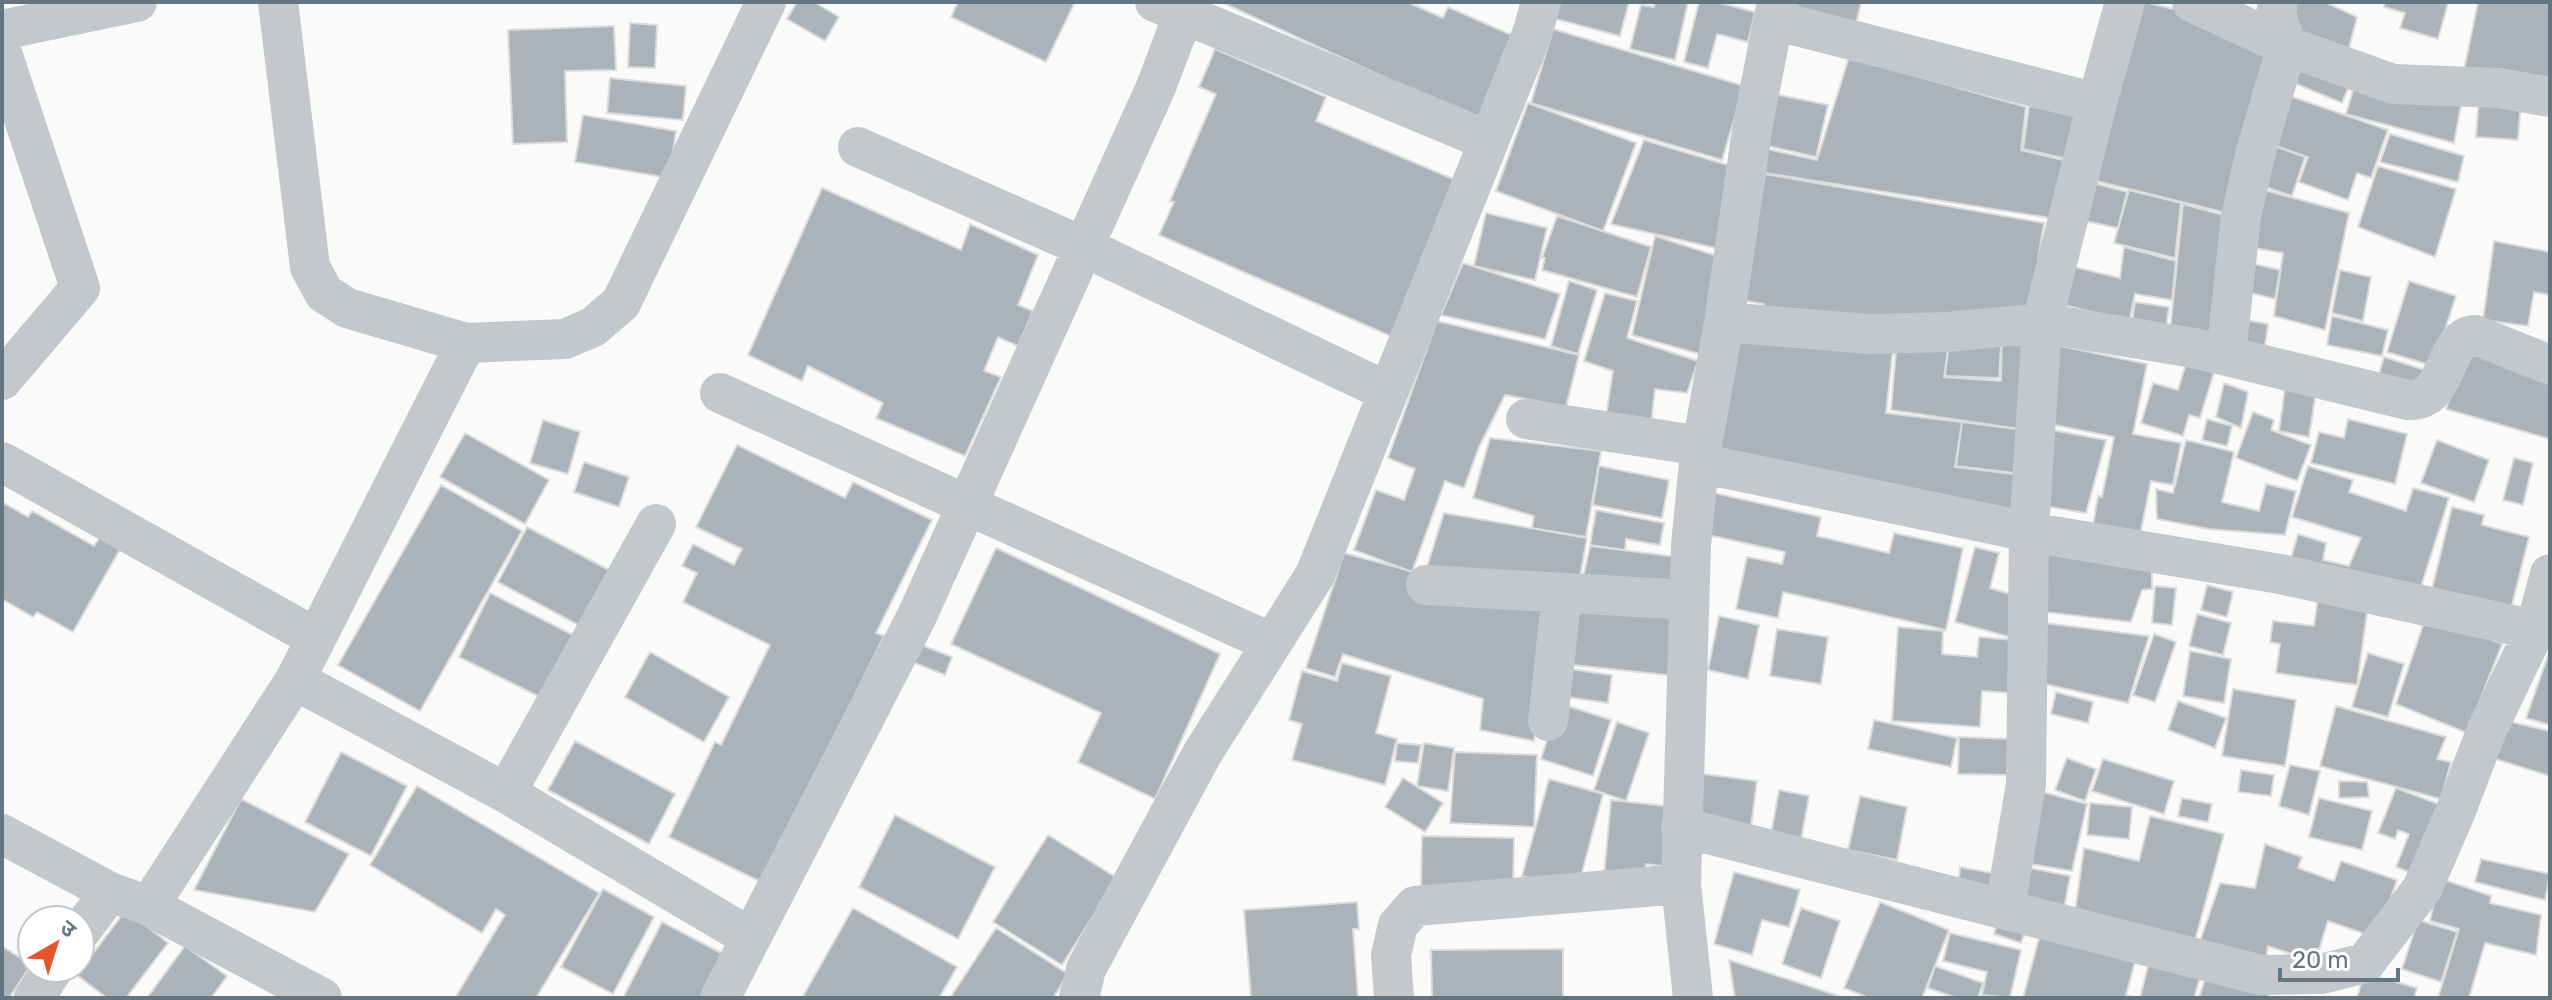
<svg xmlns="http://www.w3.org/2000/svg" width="2552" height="1000" viewBox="0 0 2552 1000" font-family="Rubik,'Noto Sans Devanagari',sans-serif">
  <rect width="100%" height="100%" fill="#fafaf8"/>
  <path fill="#aab3b9" stroke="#dcdcda" stroke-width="2" d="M797 2H814L839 17 825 41 787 19Z
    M958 2H1075L1046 62 951 17Z
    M1221 2H1407L1443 18 1448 7 1516 37 1479 121Z
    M1557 2H1629L1620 36 1552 18Z
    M1655 2H1688L1675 60 1630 49 1641 5 1654 7Z
    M1699 2H1716L1755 12 1748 42 1717 34 1708 68 1684 62Z
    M1787 2H1861L1855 29Z
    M2144 2 2190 13 2282 48 2235 215 2092 180Z
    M2286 2H2325L2357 17 2346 60 2295 40Z
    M2385 2 2448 3 2438 39 2400 28 2405 13 2384 7Z
    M2478 2H2550V86L2463 75Z
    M630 23 657 25 655 68 628 67Z
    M614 26 616 70 565 71 567 142 513 144 508 30Z
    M1553 29 1744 86 1722 160 1531 103Z
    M1215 49 1326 97 1316 121 1458 181 1395 338 1159 235 1174 202 1170 201 1216 94 1199 87Z
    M2293 53 2352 78 2342 103 2282 78Z
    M1849 57 2026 107 2021 150 2076 163 2063 220 1765 173 1767 149 1817 160Z
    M610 78 686 86 683 120 607 113Z
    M2356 80 2461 105 2454 143 2346 114Z
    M1775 94 1828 105 1816 157 1768 146Z
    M2287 95 2388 130 2371 178 2357 173 2348 200 2299 182 2308 157 2270 144Z
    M2479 97 2521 100 2518 140 2476 137Z
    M1528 103 1636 143 1603 231 1496 191Z
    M2029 106 2084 116 2076 161 2023 149Z
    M583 115 676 131 669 178 575 162Z
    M2390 134 2464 156 2458 182 2380 162Z
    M1644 140 1731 166 1720 249 1611 224Z
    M2269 144 2305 157 2292 196 2257 184Z
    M2378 166 2456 189 2435 257 2358 227Z
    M1765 174 2044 223 2038 260V316L1762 315 1764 304 1741 300Z
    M2094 183 2127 192 2118 228 2085 221Z
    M822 188 961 250 970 224 1038 255 1018 305 1033 311 1018 346 998 337 984 371 1001 377 965 456 876 418 883 403 808 366 802 381 748 355Z
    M2257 188 2349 213 2325 330 2274 316 2283 253 2248 247Z
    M2129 190 2181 203 2175 258 2114 243Z
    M2183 204 2238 219 2224 341 2170 331Z
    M1486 213 1547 228 1535 280 1474 266Z
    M1557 216 1651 247 1637 297 1542 270 1545 258H1542Z
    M1655 236 1720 257 1703 355 1632 335Z
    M2494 241 2550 252V295L2534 292 2528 326 2483 320Z
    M2124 247 2176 261 2172 300 2135 294 2129 322 2065 305 2074 267 2120 278Z
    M2246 262 2280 270 2275 299 2243 291Z
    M1463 263 1560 294 1545 339 1441 315Z
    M2340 270 2371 277 2363 321 2332 313Z
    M1569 281 1597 290 1578 354 1551 346Z
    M2409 281 2456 296 2433 366 2387 352Z
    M1605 293 1637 301 1627 338 1698 361 1687 393 1655 389 1650 433 1605 422 1613 371 1584 361Z
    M2135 302 2169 307 2166 328 2132 323Z
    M2332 316 2388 330 2382 356 2327 345Z
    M2236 318 2268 324 2263 360 2231 353Z
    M1437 321 1579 355 1566 407 1505 395 1479 447 1464 488 1445 481 1412 572 1354 550 1376 490 1404 500 1415 469 1388 458Z
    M2002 329 2038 330 2033 431 1891 410 1897 338 1950 335 1944 377 2001 381Z
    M2002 331 1999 378 1945 376 1950 334Z
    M1733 333 1894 339 1886 413 1962 422 1955 467 2022 475 2017 518 1711 459Z
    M2470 340 2550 372V439L2446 409Z
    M2051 344 2147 364 2133 434 2181 443 2173 485 2151 481 2140 535 2093 526 2098 496 2102 497 2114 437 2045 423Z
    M2384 357 2428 371 2422 395 2376 384Z
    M2187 360 2215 369 2200 418 2189 415 2183 436 2141 423 2153 383 2178 390Z
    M2286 380 2317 385 2309 437 2279 431Z
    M2224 383 2248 392 2241 428 2216 417Z
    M2253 412 2274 420 2271 430 2311 445 2297 481 2236 458Z
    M2207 419 2232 426 2227 446 2202 440Z
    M2348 419 2407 434 2395 484 2311 463 2319 432 2344 438Z
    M543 420 580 432 568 474 530 463Z
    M1962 422 2031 431 2023 474 1956 466Z
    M2047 429 2106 440 2086 513 2038 505Z
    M465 433 549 480 525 524 440 477Z
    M1490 438 1601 451 1586 537 1532 528 1534 516 1473 498Z
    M2186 440 2234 452 2222 502 2259 511 2266 484 2296 491 2285 535 2209 529 2157 519 2156 489 2173 493Z
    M2437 440 2489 460 2474 502 2421 483Z
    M737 445 845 498 853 482 932 520 876 633 884 636 763 883 669 837 715 742 721 745 770 645 683 602 697 573 682 566 693 544 734 565 742 549 696 527Z
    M2514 458 2533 463 2523 505 2503 500Z
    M584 462 629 477 619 507 574 492Z
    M1599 466 1669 480 1662 518 1593 505Z
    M2308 466 2353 480 2349 492 2406 511 2413 488 2449 498 2419 593 2288 569 2298 534 2326 543 2323 560 2349 566 2361 538 2292 517Z
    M441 485 522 531 420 711 338 665Z
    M1705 491 1821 517 1817 536 1889 553 1894 533 1963 548 1946 630 1783 592 1778 618 1736 609 1747 557 1782 564 1785 552 1695 532Z
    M2 502 28 517 32 511 94 546 103 532 123 544 73 632 37 612 33 617 2 599Z
    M2452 507 2484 515 2482 525 2529 537 2509 617 2430 597Z
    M1596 510 1664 523 1660 545 1626 539 1625 550 1590 545Z
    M1444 513 1587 538 1580 576 1426 570Z
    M527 527 611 571 582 627 498 582Z
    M2051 543 2152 569V589L2142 590 2131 622 2035 611Z
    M1590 546 1678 557 1676 586 1582 583Z
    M1975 547 1999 553 1990 588 2020 597 2010 637 1955 622Z
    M996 548 1220 654 1155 799 1078 762 1101 713 951 644Z
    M1344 553 1551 609 1534 741 1480 730 1483 699 1343 654 1335 677 1306 668Z
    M2207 585 2233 592 2227 617 2201 610Z
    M2155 586 2176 588 2172 625 2152 623Z
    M2319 591 2369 598 2357 685 2276 673 2280 644 2270 642 2273 621 2314 626Z
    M490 593 575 636 544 699 459 657Z
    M1574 601 1678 614 1676 676 1564 664Z
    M2197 614 2231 623 2223 655 2189 646Z
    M2427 614 2502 644 2467 733 2396 704Z
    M1719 616 1759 625 1748 679 1708 670Z
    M2037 622 2149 636 2128 703 2036 682Z
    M1898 627 1943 631 1942 654 1977 657 1979 637 2014 640 2011 693 1982 691 1980 727 1892 721Z
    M1777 629 1828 637 1821 684 1770 676Z
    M2154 634 2176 642 2155 702 2133 695Z
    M914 642 952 657 945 675 907 660Z
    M2550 650V725L2526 718Z
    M2190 651 2231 659 2224 703 2183 696Z
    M650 652 729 697 704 742 625 697Z
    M2368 653 2404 664 2388 717 2352 707Z
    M1342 663 1391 676 1376 733 1397 739 1385 785 1292 760 1302 724 1289 720 1302 671 1337 681Z
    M1563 668 1612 675 1608 703 1560 696Z
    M2233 689 2296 700 2285 766 2222 756Z
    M2056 692 2093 702 2088 723 2051 714Z
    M2178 701 2226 718 2215 748 2168 730Z
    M1559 703 1611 720 1593 776 1541 759Z
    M2336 706 2446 737 2437 759 2451 762 2441 799 2320 766Z
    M2499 719 2550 731V776L2486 756Z
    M1874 720 1957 738 1951 767 1868 749Z
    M1617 722 1649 733 1626 801 1594 790Z
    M1959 737 2012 739V775L1958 774Z
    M575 741 675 794 649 844 548 790Z
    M1397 743 1421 745 1418 763 1395 761Z
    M1424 743 1454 748 1448 791 1417 786Z
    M341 752 407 786 371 856 305 822Z
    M1455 752 1537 755 1534 827 1450 823Z
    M2067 758 2096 769 2085 801 2055 790Z
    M2103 759 2174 781 2164 814 2092 791Z
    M2290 765 2320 771 2309 815 2279 806Z
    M2241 770 2274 775 2271 796 2238 792Z
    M1689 772 1757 781 1751 826 1690 819Z
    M1403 778 1443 803 1425 832 1385 807Z
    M1549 779 1603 794 1577 891 1522 876Z
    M2339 781 2367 782 2369 797 2339 798Z
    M417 786 599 893 536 998H455L505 915 496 909 482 933 370 865Z
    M2396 788 2441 805 2414 874 2396 867 2409 834 2398 830 2395 839 2378 833Z
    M1779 790 1809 796 1800 846 1770 840Z
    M2035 790 2087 804 2072 871 2024 863Z
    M1860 796 1907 807 1897 860 1848 850Z
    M2182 798 2212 804 2208 822 2178 816Z
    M2319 798 2372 811 2362 850 2309 837Z
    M241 799 349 854 315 912 194 890Z
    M1611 800 1675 807 1669 867 1646 864 1642 884 1603 886Z
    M2090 803 2132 807 2129 839 2087 835Z
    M895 815 995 867 958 939 859 887Z
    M2150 816 2224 834 2193 948 2075 912 2084 848 2139 861Z
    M1048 835 1117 878 1062 965 993 922Z
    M1422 836 1514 838 1513 893 1421 891Z
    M2265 844 2302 857 2298 868 2334 881 2341 861 2397 880 2377 938 2328 921 2315 962 2268 946 2266 959 2198 947 2220 883 2255 888Z
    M2481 859 2550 874 2545 900 2475 882Z
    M2019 866 2070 876 2064 909 2011 899Z
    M1960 867 1997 874 1994 896 1958 889Z
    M1734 872 1800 890 1789 927 1762 920 1752 955 1714 944Z
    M2439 878 2491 896 2490 903 2541 915 2536 955 2485 943 2469 998H2438L2459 929 2430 921Z
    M603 889 654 917 613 994 561 967Z
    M1357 902 1359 929H1353L1358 998H1251L1244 910Z
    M1880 902 1949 930 1922 998H1869L1844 988Z
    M853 908 957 967 939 998H802Z
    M1801 908 1840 921 1821 978 1782 964Z
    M126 910 168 943 126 998H107L77 975Z
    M2001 911 2029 919 2021 943 1994 934Z
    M2418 920 2457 932 2441 982 2402 969Z
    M662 922 725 955 703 998H623Z
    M996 928 1068 974 1053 998H950Z
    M2041 931 2136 958 2126 995 2136 998H2023Z
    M1950 933 2021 950 2010 998 1982 995 1987 972 1943 961Z
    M2 946 31 965 9 998H2Z
    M185 946 227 976 211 998H147Z
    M1563 949V998H1432L1431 950Z
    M1729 960 1845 998H1735Z
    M2149 962 2200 977 2194 998H2140Z
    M1935 966 1983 983 1978 998H1957L1928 988Z
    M2207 973 2270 990 2267 998H2199Z
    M2364 973 2417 988 2414 998H2357Z"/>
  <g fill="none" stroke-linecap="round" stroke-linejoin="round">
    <path stroke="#c3c8cc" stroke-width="40" d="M278 2 310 267 324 293 347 308 466 343
      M1155 2 1489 141
      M2192 2 2287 46 2393 84 2499 88 2550 97
      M1774 20 2097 103
      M2 30 137 2
      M2 53 80 288 2 380
      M858 147 1084 247 1388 392
      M1724 322 1869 334 1947 332 2042 323 2194 348 2408 400C2451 402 2441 337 2475 335L2550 365
      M2226 355 2241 217 2255 155 2287 46 2276 14 2278 2
      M720 393 1272 643
      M1526 419 1702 446
      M2 462 316 638
      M1699 463 2029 532 2042 323 2097 103 2125 2
      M1426 585 1689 600
      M295 680 466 343 565 339 593 327 621 303 766 2
      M1548 721 1562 593
      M506 793 656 524
      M1681 827 2261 975 2321 974 2365 963 2422 889 2455 813 2486 732 2535 630 2550 574
      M2 834 110 892 149 906 322 998
      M149 906 295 680 506 793 751 938
      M2005 908 2026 784 2029 532 2280 574 2535 630
      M80 932 110 892
      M34 998 54 968
      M720 998 916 618 1156 87 1188 2
      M1079 998 1086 969 1202 754 1315 575 1533 31 1541 2
      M1394 998 1391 955 1398 925 1415 906 1681 884
      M1693 998 1681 884 1691 545 1699 463 1724 322 1753 124 1777 2"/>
  </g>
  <rect width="2552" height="1000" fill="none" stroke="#657683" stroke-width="8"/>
  <g transform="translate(56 944) rotate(39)"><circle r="38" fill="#ffffff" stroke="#c1c8cd" stroke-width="2"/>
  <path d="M0-6L14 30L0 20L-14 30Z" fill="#e4572e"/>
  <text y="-12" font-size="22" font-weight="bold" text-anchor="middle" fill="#657683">उ</text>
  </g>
  <path d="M2280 968v12h118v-12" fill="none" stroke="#657683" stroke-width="4"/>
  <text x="2292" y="968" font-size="24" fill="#657683" stroke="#ffffff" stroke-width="6" paint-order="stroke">20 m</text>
</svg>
